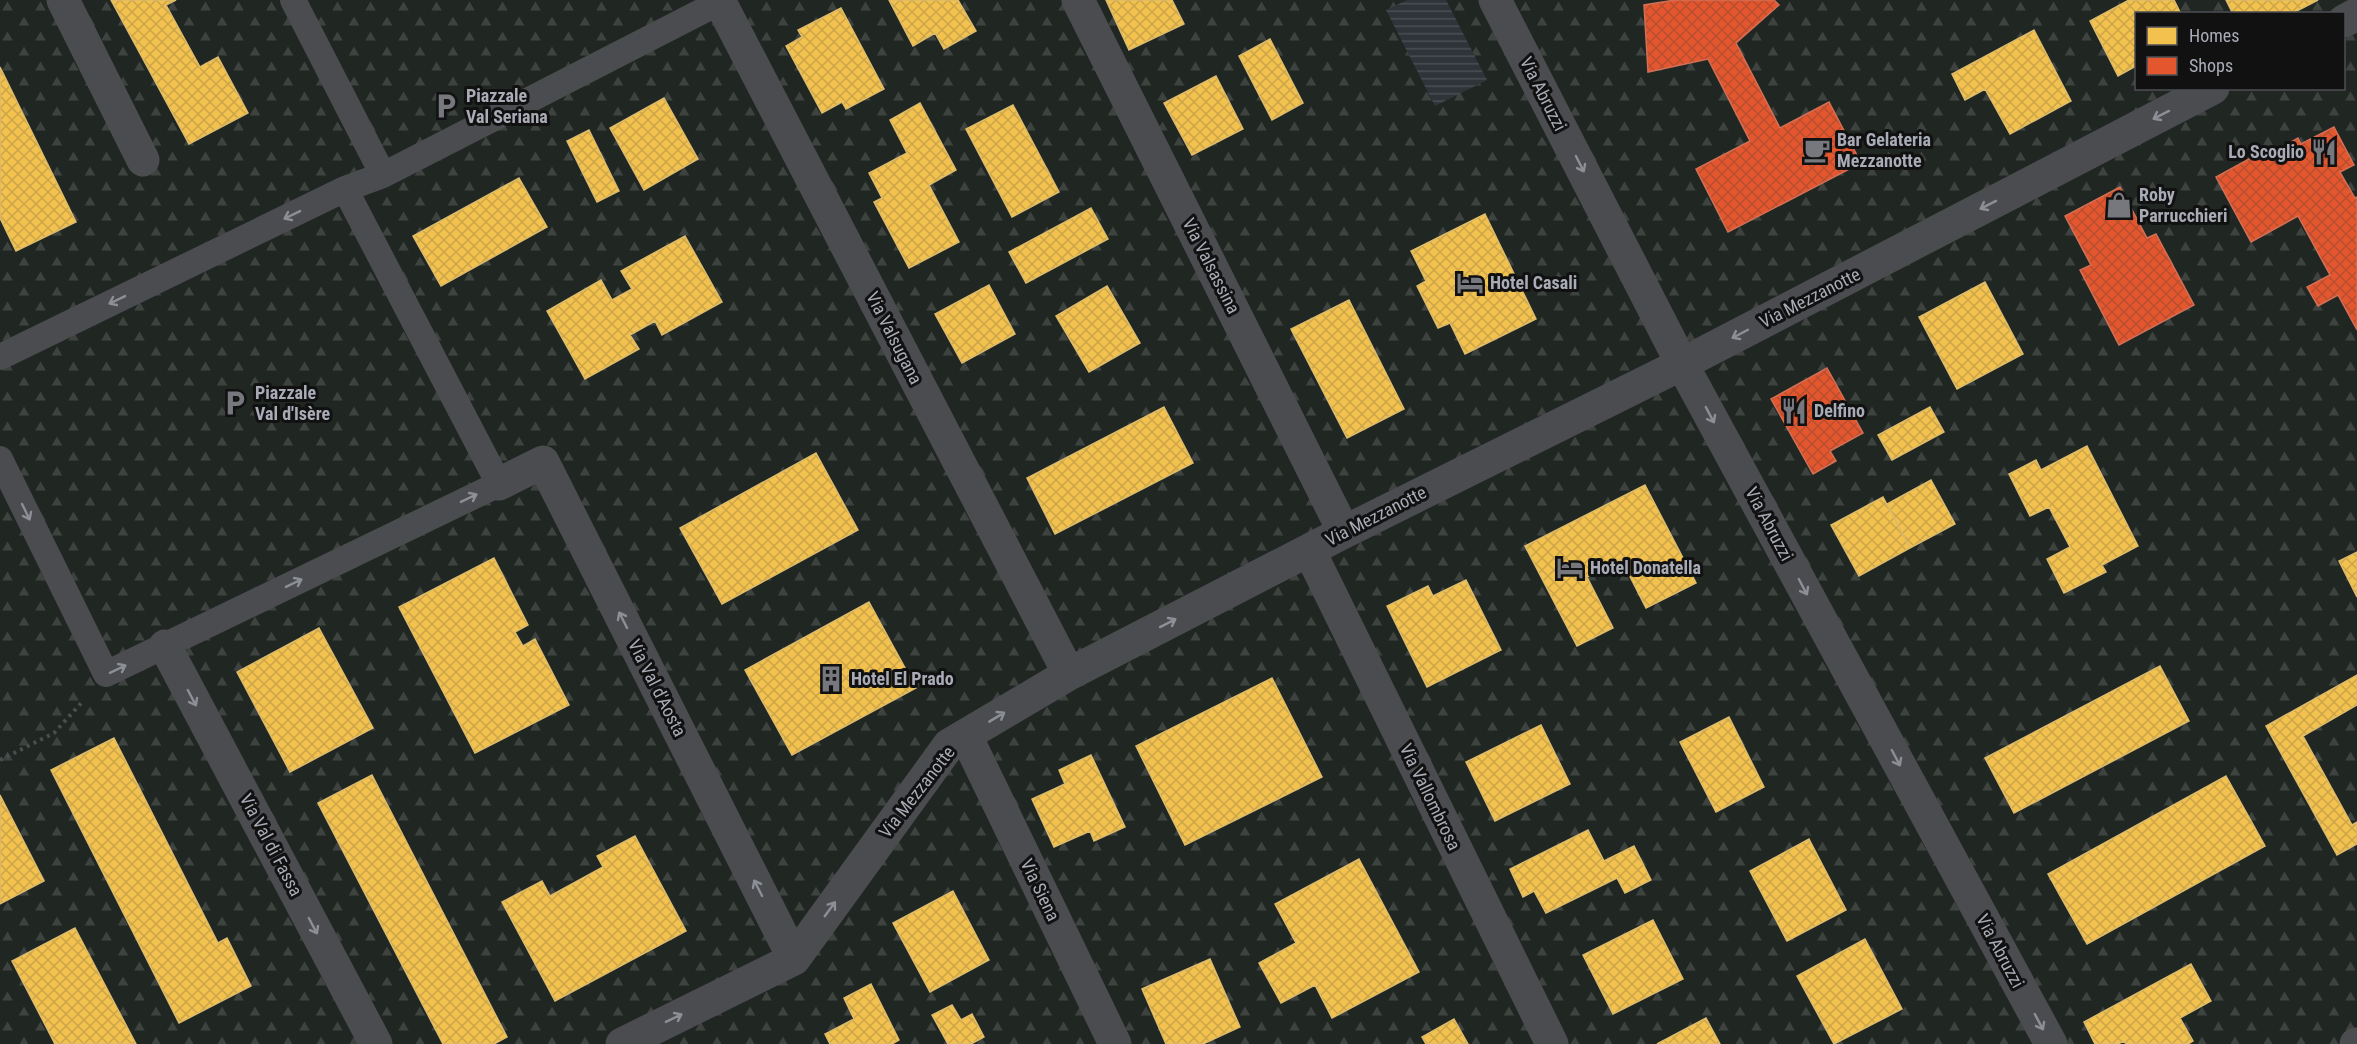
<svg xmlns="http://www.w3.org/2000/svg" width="2357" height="1044" viewBox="0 0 2357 1044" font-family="'Roboto Condensed',sans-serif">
  <defs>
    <pattern id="forest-firs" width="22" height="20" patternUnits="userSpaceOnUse" patternTransform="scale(1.5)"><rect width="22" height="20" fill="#202621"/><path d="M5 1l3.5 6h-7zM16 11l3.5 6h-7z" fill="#3e433f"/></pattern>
    <pattern id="water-rules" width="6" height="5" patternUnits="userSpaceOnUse" patternTransform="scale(1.5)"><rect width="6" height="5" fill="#2e343a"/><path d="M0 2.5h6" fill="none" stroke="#494f54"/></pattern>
    <pattern id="homes-cross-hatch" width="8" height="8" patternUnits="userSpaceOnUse" patternTransform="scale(1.5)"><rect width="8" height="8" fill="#f2c14e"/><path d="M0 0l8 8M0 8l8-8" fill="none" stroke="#cca549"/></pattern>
    <pattern id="shops-cross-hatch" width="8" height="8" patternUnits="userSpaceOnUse" patternTransform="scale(1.5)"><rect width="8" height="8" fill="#e4572e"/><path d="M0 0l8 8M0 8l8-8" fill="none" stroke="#b84e30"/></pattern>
  </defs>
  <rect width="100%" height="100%" fill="#161616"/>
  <path fill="url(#forest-firs)" fill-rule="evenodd" d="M0 0H2357V1044H0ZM2136 14H2344V88H2136Z"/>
  <path fill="url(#water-rules)" d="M1407 0H1446L1487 80 1435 106 1386 10Z"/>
  <path fill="url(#homes-cross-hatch)" stroke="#dcbb6d" stroke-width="1.5" d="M111 0H176L166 5 200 67 218 57 248 113 189 144Z
    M889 0H958L976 31 944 49 935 33 913 46Z
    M1106 0H1172L1184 24 1129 50Z
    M2129 0H2174L2181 14H2136V66L2118 76 2090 21Z
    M2226 0H2318L2291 14H2233Z
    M841 8 884 89 846 109 842 102 822 113 786 46 802 37 798 30Z
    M2034 30 2071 101 2010 134 1985 89 1965 100 1952 74Z
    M1270 39 1303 103 1272 120 1239 56Z
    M0 67 76 222 16 251 0 218Z
    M1216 76 1243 129 1192 155 1164 103Z
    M664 98 698 159 644 190 610 128Z
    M920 103 956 170 929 185 959 242 909 268 874 202 882 198 869 173 907 153 890 120Z
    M1013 105 1059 192 1012 217 966 129Z
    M589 130 619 191 597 202 567 141Z
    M519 178 547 227 441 286 413 236Z
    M1091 208 1108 239 1026 283 1009 252Z
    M1485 214 1536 319 1465 354 1450 323 1438 328 1417 286 1426 281 1411 251Z
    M685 236 722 302 662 335 655 321 630 335 639 349 585 379 547 311 601 280 612 300 632 289 621 271Z
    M1985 282 2023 354 1957 389 1919 317Z
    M989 285 1015 334 962 363 935 314Z
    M1107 286 1140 343 1089 372 1056 316Z
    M1349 300 1404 409 1347 438 1291 329Z
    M1164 407 1193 463 1055 534 1027 478Z
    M1930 407 1944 432 1892 460 1878 435Z
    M2087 446 2138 546 2102 565 2106 572 2064 593 2047 559 2070 547 2049 507 2030 516 2009 474 2036 460 2041 470Z
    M816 453 858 530 722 604 680 528Z
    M1931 480 1955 524 1910 548 1887 504Z
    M1645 485 1696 583 1646 608 1621 559 1587 577 1613 628 1577 646 1525 546Z
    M1883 497 1910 548 1859 576 1831 525Z
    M2357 552V597L2339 561Z
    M494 558 528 625 515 632 523 646 535 639 569 705 475 753 399 607Z
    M1466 580 1501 650 1427 687 1387 606 1428 586 1433 596Z
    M869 602 916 688 792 755 745 670Z
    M319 628 373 728 290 772 237 672Z
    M2160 666 2189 721 2014 813 1985 758Z
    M2357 675V705L2303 736 2352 825 2357 822V844L2337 855 2266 726Z
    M1272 678 1322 777 1185 845 1136 746Z
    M1729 717 1764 787 1716 812 1680 742Z
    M1541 725 1570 784 1495 821 1466 762Z
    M114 738 218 943 227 938 251 986 179 1023 51 770Z
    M1091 755 1125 827 1094 841 1090 831 1054 847 1032 799 1065 784 1059 770Z
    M372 775 507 1037 494 1044H443L318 803Z
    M2226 776 2265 846 2087 944 2048 874Z
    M0 795 44 881 0 904Z
    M1588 830 1604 861 1634 846 1651 880 1625 893 1617 878 1546 913 1534 891 1523 897 1510 869Z
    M635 836 686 931 555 1001 502 902 542 881 550 896 603 867 597 856Z
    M1809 839 1846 910 1787 941 1750 871Z
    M1359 859 1419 972 1332 1018 1315 985 1281 1003 1259 963 1296 943 1275 904Z
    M953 891 989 960 930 992 893 923Z
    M1653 920 1683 979 1613 1014 1583 955Z
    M75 928 136 1044H55L12 961Z
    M1865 939 1902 1009 1834 1044 1797 976Z
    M1210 959 1240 1027 1203 1044H1166L1142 989Z
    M2191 964 2211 1001 2180 1018 2193 1041 2188 1044H2126L2124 1041 2118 1044H2095L2084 1022Z
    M871 984 899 1040 892 1044H830L825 1034 854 1019 844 998Z
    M952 1005 961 1020 972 1014 984 1037 971 1044H948L932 1015Z
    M1706 1018 1720 1044H1657Z
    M1454 1019 1468 1044H1426L1422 1037Z"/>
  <path fill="url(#shops-cross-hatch)" stroke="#d27057" stroke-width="1.5" d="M1675 0H1774L1779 5 1736 43 1780 128 1829 102 1861 163 1728 232 1696 169 1750 141 1708 59 1648 72 1644 5Z
    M2334 127 2354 165 2340 172 2355 198 2357 197V330L2338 295 2318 306 2307 287 2330 275 2298 216 2251 242 2216 177 2258 154 2261 159 2298 138 2301 144Z
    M2120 187 2147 238 2156 234 2194 305 2119 345 2080 270 2091 265 2065 216Z
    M1827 368 1863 433 1830 451 1836 461 1813 474 1771 399Z"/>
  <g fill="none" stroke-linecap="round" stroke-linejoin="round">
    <path stroke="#4c4d50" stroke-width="4" stroke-dasharray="3 4.5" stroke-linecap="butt" d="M0 760 54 733 84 700"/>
    <path stroke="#4b4c4f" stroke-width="26" d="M293 0 383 175
      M0 357 345 189 383 175 720 2 719 0
      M0 459 106 674 499 484 345 189"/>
    <path stroke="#4b4c4f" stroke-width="33" d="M63 0 143 160
      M1078 0 1344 532
      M1495 0 1682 364 2051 1044
      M720 2 1069 674
      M2344 21 2357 14
      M499 484 543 462 794 959
      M1309 550 1552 1044
      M165 646 376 1044
      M966 736 1115 1044
      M622 1044 794 959 949 745 1069 674 1344 532 1682 364 2213 88
      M2356 1044H2357"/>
  </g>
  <defs><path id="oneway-shaft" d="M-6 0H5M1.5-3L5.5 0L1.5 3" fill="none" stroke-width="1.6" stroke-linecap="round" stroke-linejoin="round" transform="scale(1.5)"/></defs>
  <g stroke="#8d8f97">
    <use href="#oneway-shaft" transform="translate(2161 115) rotate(153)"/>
    <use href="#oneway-shaft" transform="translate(1580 164) rotate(63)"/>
    <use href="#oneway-shaft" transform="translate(1988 205) rotate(153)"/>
    <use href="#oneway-shaft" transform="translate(292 215) rotate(154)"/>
    <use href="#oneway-shaft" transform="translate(117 300) rotate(154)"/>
    <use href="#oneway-shaft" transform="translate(1740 334) rotate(152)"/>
    <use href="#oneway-shaft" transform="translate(1710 415) rotate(62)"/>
    <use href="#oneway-shaft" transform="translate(469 498) rotate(-26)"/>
    <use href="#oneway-shaft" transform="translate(26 512) rotate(64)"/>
    <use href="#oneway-shaft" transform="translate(294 583) rotate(-26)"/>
    <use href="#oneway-shaft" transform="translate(1803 587) rotate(62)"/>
    <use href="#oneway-shaft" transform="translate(623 620) rotate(-117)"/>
    <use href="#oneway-shaft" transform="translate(1168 623) rotate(-27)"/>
    <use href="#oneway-shaft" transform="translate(118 669) rotate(-26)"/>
    <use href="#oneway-shaft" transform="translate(192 698) rotate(62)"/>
    <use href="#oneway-shaft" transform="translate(997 717) rotate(-31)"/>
    <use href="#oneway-shaft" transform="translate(1896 758) rotate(62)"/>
    <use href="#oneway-shaft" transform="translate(758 888) rotate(-117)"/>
    <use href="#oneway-shaft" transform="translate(830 909) rotate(-54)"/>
    <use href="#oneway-shaft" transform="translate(313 926) rotate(62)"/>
    <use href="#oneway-shaft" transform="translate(674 1018) rotate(-26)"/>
    <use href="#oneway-shaft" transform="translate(2039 1022) rotate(62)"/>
  </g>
  <defs>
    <g id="parking-bare" transform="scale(2.07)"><path d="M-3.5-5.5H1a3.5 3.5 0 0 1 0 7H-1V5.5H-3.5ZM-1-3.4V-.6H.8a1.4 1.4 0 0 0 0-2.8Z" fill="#76787e" stroke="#111112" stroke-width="2.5" paint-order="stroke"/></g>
    <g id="cafe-bare" transform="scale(2.07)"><path d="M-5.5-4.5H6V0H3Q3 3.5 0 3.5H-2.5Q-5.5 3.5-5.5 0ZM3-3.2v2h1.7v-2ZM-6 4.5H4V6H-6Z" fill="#76787e" stroke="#111112" stroke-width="2.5" paint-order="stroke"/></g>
    <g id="restaurant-bare" transform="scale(2.07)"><path d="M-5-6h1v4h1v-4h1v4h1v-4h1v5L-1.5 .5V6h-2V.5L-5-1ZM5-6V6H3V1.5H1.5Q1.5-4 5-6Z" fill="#76787e" stroke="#111112" stroke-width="2.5" paint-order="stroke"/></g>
    <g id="shop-bare" transform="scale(2.07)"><path d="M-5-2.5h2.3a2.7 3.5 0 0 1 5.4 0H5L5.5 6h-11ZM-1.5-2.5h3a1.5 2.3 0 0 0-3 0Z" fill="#76787e" stroke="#111112" stroke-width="2.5" paint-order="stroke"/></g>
    <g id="hotel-bare" transform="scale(2.07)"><path d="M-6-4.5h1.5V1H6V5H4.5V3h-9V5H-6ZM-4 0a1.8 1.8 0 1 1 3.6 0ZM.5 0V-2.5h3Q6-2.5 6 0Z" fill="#76787e" stroke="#111112" stroke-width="2.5" paint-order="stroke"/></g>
    <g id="building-bare" transform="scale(2.07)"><path d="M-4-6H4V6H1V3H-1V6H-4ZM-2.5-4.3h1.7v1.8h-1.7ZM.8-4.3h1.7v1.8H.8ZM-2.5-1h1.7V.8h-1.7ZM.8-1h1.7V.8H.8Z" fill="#76787e" stroke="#111112" stroke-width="2.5" paint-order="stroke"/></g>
  </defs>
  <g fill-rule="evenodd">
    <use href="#parking-bare" x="446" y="106"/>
    <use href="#cafe-bare" x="1817" y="150"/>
    <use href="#restaurant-bare" x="2324" y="152"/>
    <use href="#shop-bare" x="2119" y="205"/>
    <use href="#hotel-bare" x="1470" y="283"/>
    <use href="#parking-bare" x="235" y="403"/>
    <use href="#restaurant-bare" x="1794" y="411"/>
    <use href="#hotel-bare" x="1570" y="568"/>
    <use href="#building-bare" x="831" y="679"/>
  </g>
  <g text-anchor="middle" stroke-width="6" stroke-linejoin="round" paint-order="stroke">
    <g font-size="18" fill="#a9acb6" stroke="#111112">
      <text transform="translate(1543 94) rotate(63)" y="6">Via Abruzzi</text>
      <text transform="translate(1211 266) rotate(63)" y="6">Via Valsassina</text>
      <text transform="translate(1810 298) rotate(-27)" y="6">Via Mezzanotte</text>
      <text transform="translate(894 338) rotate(63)" y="6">Via Valsugana</text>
      <text transform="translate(1376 516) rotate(-27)" y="6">Via Mezzanotte</text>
      <text transform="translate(1769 524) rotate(62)" y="6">Via Abruzzi</text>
      <text transform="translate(657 688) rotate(63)" y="6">Via Val d'Aosta</text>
      <text transform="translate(917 792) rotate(-52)" y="6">Via Mezzanotte</text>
      <text transform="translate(1430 797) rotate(64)" y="6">Via Vallombrosa</text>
      <text transform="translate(271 845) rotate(62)" y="6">Via Val di Fassa</text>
      <text transform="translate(1040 890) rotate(64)" y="6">Via Siena</text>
      <text transform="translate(2000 951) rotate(62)" y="6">Via Abruzzi</text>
    </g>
    <g font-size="18" font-weight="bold" fill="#a9acb6" stroke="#111112" text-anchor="start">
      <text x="466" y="102">Piazzale<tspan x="466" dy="21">Val Seriana</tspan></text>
      <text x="1837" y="146">Bar Gelateria<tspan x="1837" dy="21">Mezzanotte</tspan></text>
      <text x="2304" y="158" text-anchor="end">Lo Scoglio</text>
      <text x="2139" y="201">Roby<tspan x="2139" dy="21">Parrucchieri</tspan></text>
      <text x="1490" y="289">Hotel Casali</text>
      <text x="255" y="399">Piazzale<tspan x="255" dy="21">Val d'Isère</tspan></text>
      <text x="1814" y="417">Delfino</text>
      <text x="1590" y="574">Hotel Donatella</text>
      <text x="851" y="685">Hotel El Prado</text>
    </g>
  </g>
  <rect x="2135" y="12" width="210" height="78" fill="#111112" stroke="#4e4f54" stroke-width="1.5"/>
  <rect x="2147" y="27" width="30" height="18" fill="#f2c14e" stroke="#4e4f54" stroke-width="1.5"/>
  <text x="2189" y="42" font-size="18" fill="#a9acb6">Homes</text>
  <rect x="2147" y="57" width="30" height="18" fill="#e4572e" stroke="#4e4f54" stroke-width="1.5"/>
  <text x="2189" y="72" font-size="18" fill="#a9acb6">Shops</text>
</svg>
